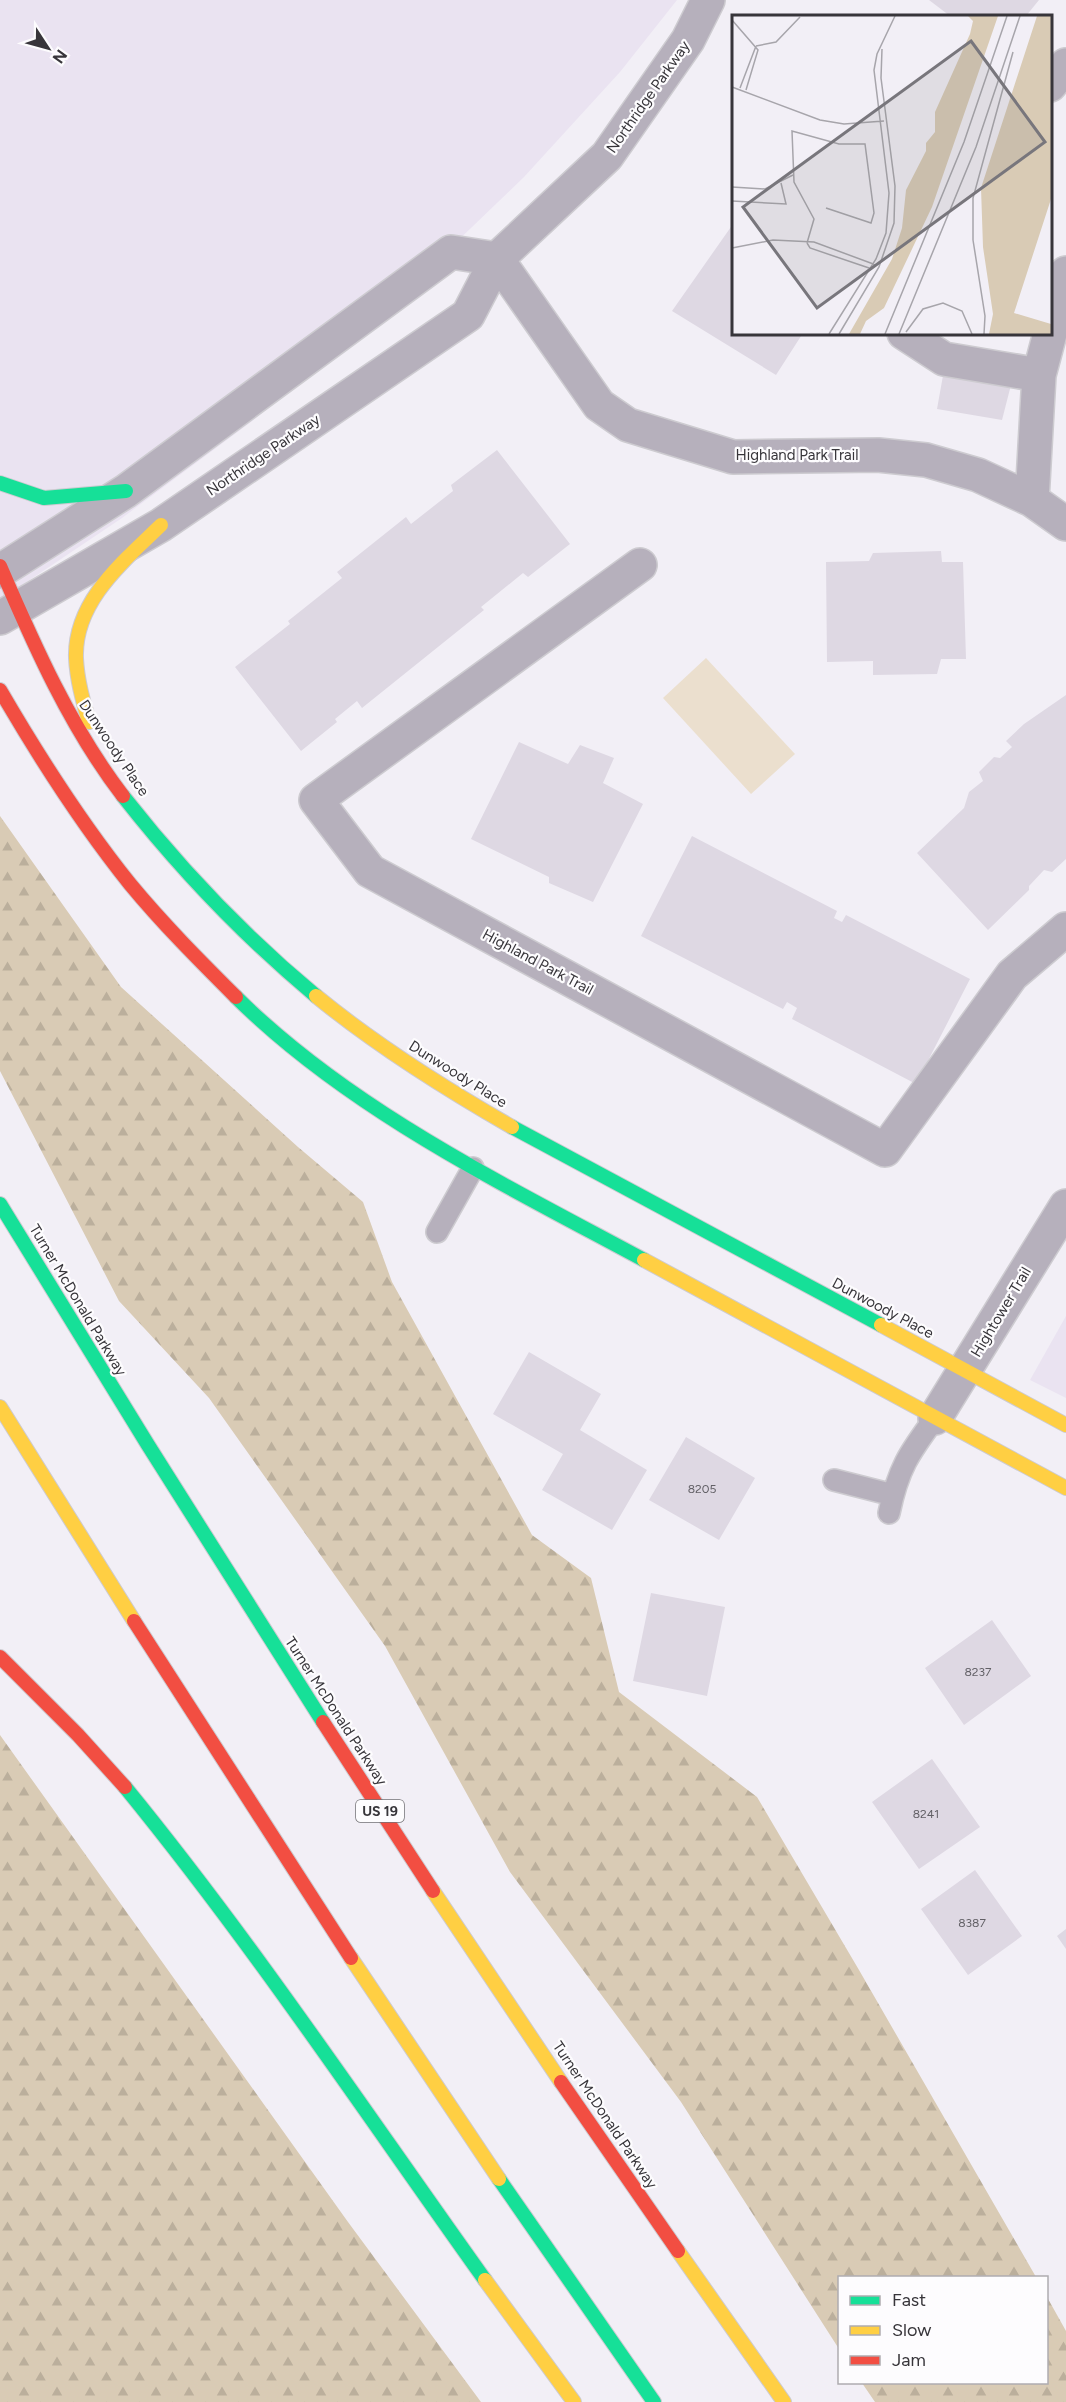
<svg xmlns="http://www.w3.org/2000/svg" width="1066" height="2402" viewBox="0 0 1066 2402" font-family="Figtree,sans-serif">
  <defs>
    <pattern id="forest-firs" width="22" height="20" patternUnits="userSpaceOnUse" patternTransform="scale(1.5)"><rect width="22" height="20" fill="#d9cbb5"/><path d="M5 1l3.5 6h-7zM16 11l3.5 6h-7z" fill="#bbaf9c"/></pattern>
  </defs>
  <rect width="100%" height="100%" fill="#f2eff6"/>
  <path fill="#eae3f1" d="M0 0H677L620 72 524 177 395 301 251 422 122 518 0 600Z
    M1066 1316V1398L1030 1380Z"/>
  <path fill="url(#forest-firs)" d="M0 816 121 987 298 1147 363 1202 392 1282 532 1535 591 1578 619 1692 757 1797 859 1970 1036 2277 840 2278 839 2349 681 2102 510 1872 385 1646 209 1398 119 1301 0 1071Z
    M0 1735 348 2222 481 2402H0Z
    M1047 2297 1066 2331V2402H875L862 2383 1046 2382Z"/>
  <path fill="#ebdfce" d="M706 658 795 754 751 794 663 698Z"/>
  <path fill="#ded8e3" d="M929 0H1039L1026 16H950Z
    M733 224V333H803L776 375 672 311Z
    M944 370 1012 381 1002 420 937 409Z
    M497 450 570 544 528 577 523 573 481 607 484 610 362 708 357 701 335 719 337 722 301 751 235 667 290 624 288 621 342 578 337 572 406 517 411 524 453 491 451 485Z
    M941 551 942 562H963L966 659H941L937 674 873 675V661L827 662 826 562 869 561 873 553Z
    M1066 695V859L1052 872 1044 870 1029 886V890L988 930 917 853 964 808 969 792 983 781 979 772 994 757 1000 758 1012 747 1006 741 1024 724Z
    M519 742 568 764 580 745 614 758 603 783 643 804 593 902 549 883V877L471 839Z
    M692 836 837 911 834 918 842 922 846 915 970 979 916 1084 792 1019 797 1008 787 1002 783 1009 641 936Z
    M529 1352 601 1394 580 1430 647 1470 612 1530 542 1490 563 1454 493 1414Z
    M686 1437 755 1478 719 1540 649 1500Z
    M651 1593 725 1607 707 1696 633 1681Z
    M992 1620 1031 1676 964 1725 925 1668Z
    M932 1759 980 1827 919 1869 872 1802Z
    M975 1870 1022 1936 968 1975 921 1909Z
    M1066 1929V1949L1057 1936Z"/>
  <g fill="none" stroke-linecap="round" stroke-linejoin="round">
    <g stroke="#cdcbd0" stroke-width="24">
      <path id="lane" d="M437 1232 473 1168
        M834 1480 893 1495
        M889 1513C898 1469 909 1453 935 1418"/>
    </g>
    <g stroke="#cdcbd0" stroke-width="36">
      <path id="street" d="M1050 85 1066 65
        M497 259 599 405 628 425 733 457 878 455 926 460 978 475 1032 500 1066 524
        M904 333 944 359 1039 375
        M1032 500 1039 375 1066 273
        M640 565 316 800 370 871 885 1150 1012 975 1066 929
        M0 571 126 491 451 252 497 259
        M0 618 161 525 468 315 497 259 607 156 688 40 708 0
        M935 1418 1066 1206"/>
    </g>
    <g stroke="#cdcbd0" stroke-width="16">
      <path id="fast" d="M0 483 44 498 126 491
        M123 796C181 870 244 936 316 996
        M236 997C350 1110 505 1185 644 1260
        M512 1127 881 1325
        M0 1204 148 1445 323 1722
        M125 1787C254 1945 367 2115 485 2280
        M499 2179 654 2402"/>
    </g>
    <g stroke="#cdcbd0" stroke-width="16">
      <path id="slow" d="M89 722C83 701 77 680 76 658 74 601 124 561 161 525
        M316 996C377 1046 444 1088 512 1127
        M644 1260 1066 1488
        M881 1325 1066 1425
        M0 1407 134 1621
        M433 1891 561 2082
        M351 1958 499 2179
        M678 2251 784 2402
        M485 2280 574 2402"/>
    </g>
    <g stroke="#cdcbd0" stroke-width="16">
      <path id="jam" d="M0 566C34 645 70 727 123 796
        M0 690C39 757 81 823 130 884 163 924 200 961 236 997
        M134 1621 351 1958
        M0 1657 78 1735 125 1787
        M323 1722 433 1891
        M561 2082 678 2251"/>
    </g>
    <use href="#lane" stroke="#b6b0bc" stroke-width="21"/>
    <use href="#street" stroke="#b6b0bc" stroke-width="33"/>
    <use href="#fast" stroke="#16e098" stroke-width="14"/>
    <use href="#slow" stroke="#ffcf43" stroke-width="14"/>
    <use href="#jam" stroke="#f24e42" stroke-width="14"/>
  </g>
  <g text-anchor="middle" stroke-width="4.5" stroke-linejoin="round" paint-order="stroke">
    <g font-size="12" fill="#626066">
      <text x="702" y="1493">8205</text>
      <text x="978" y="1676">8237</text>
      <text x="926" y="1818">8241</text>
      <text x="972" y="1927">8387</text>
    </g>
    <rect fill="#fdfcfe" stroke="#727175" stroke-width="1.5" x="356" y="1800" width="48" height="22" rx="4.5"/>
    <g font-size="14" font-weight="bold" fill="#37353a">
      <text x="380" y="1816">US 19</text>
    </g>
    <g font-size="15" fill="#37353a" stroke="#fdfcfe">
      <text transform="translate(648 97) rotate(-55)" y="5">Northridge Parkway</text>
      <text transform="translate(263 455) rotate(-34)" y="5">Northridge Parkway</text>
      <text x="797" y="460">Highland Park Trail</text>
      <text transform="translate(114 748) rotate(56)" y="5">Dunwoody Place</text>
      <text transform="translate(538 962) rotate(28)" y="5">Highland Park Trail</text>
      <text transform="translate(458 1074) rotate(32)" y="5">Dunwoody Place</text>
      <text transform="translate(78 1300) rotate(59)" y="5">Turner McDonald Parkway</text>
      <text transform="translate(883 1308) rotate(28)" y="5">Dunwoody Place</text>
      <text transform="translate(1001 1312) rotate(-59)" y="5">Hightower Trail</text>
      <text transform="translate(336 1711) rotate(57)" y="5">Turner McDonald Parkway</text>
      <text transform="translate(605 2115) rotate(56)" y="5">Turner McDonald Parkway</text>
    </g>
  </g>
  <g transform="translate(732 15)">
    <rect width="320" height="320" fill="#f2eff6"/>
    <path d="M236 1H266L200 192 152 293 134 306 128 319H117L160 244 170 213 174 175 194 136V128L203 117V97L238 19 241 6ZM305 1H319V184L282 298 319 309V319H257L261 299 251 232 249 173Z" fill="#d9cbb5"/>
    <path fill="none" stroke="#a7a5ab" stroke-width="1.5" d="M0 5 26 35 14 75M24 31 44 27 68 2M0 72 88 105 112 109 152 106M8 73 24 31M0 172 33 174 61 160M0 186 54 189 49 168M75 228 82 204 62 167 60 116 107 129H133L142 198 139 208 94 193M75 228 78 233 140 254M0 233 41 225 82 227 144 250M174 317 191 294 211 288 230 296 240 319M97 319 144 244 154 218 157 178 142 55 145 39 163 1M107 319 147 252 162 208 163 171 149 63 150 34M153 319 232 127 275 1M167 319 244 132 288 1M252 319 253 301 241 225V183L281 37"/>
    <path fill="#78767c" fill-opacity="0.15" stroke="#78767c" stroke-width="3" d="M239 26 313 127 85 293 11 192Z"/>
    <rect width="320" height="320" fill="none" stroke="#37353a" stroke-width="3"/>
  </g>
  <rect x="838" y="2276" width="210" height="108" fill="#fdfcfe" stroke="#aeacb0" stroke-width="1.5"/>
  <rect x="850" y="2296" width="30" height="9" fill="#16e098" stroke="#aeacb0" stroke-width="1.5"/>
  <text x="892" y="2306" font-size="18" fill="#37353a">Fast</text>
  <rect x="850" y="2326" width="30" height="9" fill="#ffcf43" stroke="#aeacb0" stroke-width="1.5"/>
  <text x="892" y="2336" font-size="18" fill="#37353a">Slow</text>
  <rect x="850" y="2356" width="30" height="9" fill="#f24e42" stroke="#aeacb0" stroke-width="1.5"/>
  <text x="892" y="2366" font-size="18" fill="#37353a">Jam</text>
  <g transform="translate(48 48) rotate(126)" stroke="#fdfcfe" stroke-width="4.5" paint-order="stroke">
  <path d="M0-4.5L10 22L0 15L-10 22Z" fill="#37353a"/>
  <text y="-9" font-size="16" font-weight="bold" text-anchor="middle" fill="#37353a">N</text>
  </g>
</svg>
